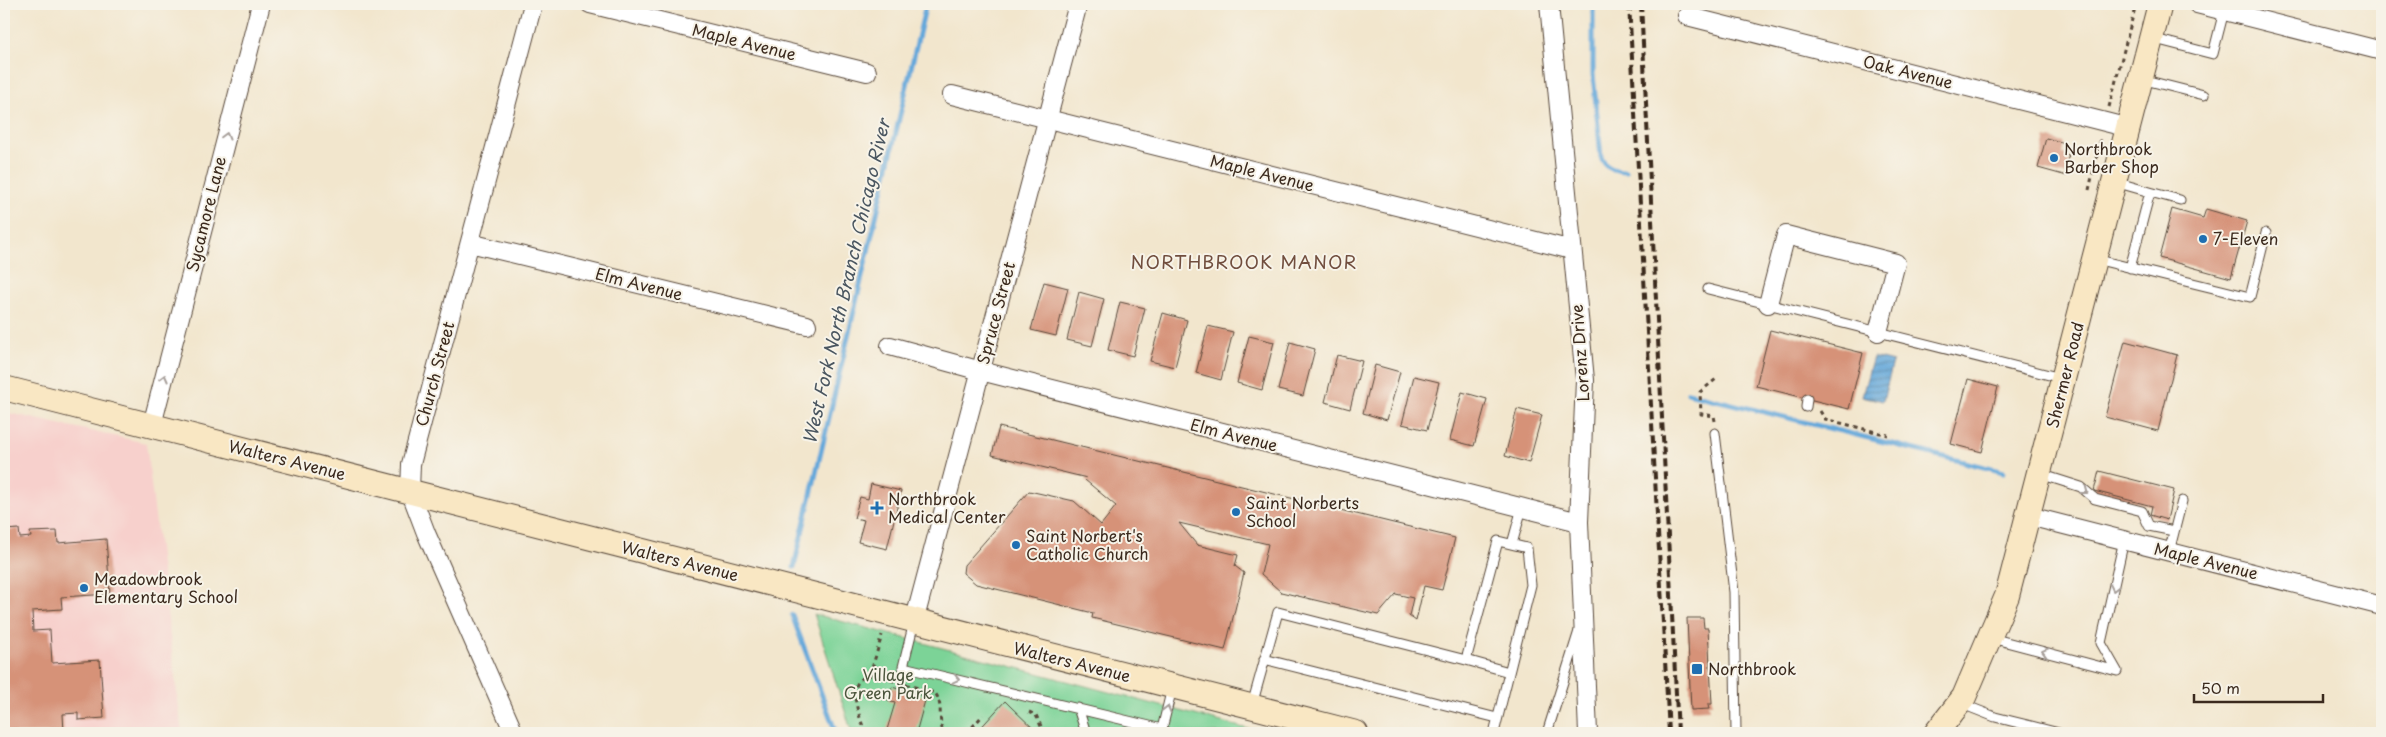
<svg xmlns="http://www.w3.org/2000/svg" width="2386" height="737" viewBox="0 0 2386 737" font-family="'Playpen Sans',sans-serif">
  <defs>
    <pattern id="water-rules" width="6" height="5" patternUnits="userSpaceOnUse" patternTransform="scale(1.25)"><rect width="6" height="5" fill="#65a8da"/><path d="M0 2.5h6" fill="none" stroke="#5489b0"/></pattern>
  </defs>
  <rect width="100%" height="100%" fill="#f7f3e8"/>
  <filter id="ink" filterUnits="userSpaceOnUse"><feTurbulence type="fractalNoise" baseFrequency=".02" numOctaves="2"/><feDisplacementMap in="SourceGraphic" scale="10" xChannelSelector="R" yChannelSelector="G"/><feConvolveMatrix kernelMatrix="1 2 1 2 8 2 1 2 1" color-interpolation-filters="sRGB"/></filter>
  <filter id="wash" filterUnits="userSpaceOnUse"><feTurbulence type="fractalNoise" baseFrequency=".0096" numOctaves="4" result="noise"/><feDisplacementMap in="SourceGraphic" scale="20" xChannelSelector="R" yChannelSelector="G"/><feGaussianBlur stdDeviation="1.12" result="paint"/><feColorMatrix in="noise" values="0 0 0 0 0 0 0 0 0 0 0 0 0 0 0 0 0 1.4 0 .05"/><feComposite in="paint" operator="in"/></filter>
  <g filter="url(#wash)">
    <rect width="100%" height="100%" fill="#f2e6cd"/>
    <path fill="#f7d0cc" d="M4 412 146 443 182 733H4Z"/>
    <path fill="#7cd397" stroke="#5c7e5a" d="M814 614 1263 733H852Z"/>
    <path fill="url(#water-rules)" stroke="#50697c" d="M1873 357 1893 362 1883 401 1862 396Z"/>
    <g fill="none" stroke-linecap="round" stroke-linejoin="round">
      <path stroke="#65a8da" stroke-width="5" d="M1593 4V74L1601 157C1605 168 1615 171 1626 171
        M1688 393 2004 472
        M794 567 926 4
        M792 615 836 733"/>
    </g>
    <g id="blocks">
      <path fill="#d69278" d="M2046 138 2065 143 2063 154 2069 155 2067 161 2070 162 2067 176 2038 168Z
        M2172 209 2203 218 2206 209 2247 221 2231 278 2159 258Z
        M1044 282 1068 288 1056 336 1031 330Z
        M1079 292 1104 299 1092 346 1067 340Z
        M1120 302 1145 308 1133 356 1108 350Z
        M1163 313 1187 320 1175 367 1150 361Z
        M1208 326 1233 332 1221 380 1196 373Z
        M1770 330 1863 353 1849 409 1756 386Z
        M1249 336 1274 342 1262 390 1237 383Z
        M2125 341 2177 355 2158 431 2105 417Z
        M1290 342 1315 349 1303 396 1278 390Z
        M1337 355 1362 361 1350 409 1325 402Z
        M1375 365 1400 372 1387 420 1363 413Z
        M1414 376 1439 382 1427 430 1402 424Z
        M1968 379 1998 387 1982 452 1951 444Z
        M1462 392 1487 399 1474 446 1450 440Z
        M1517 409 1542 415 1529 463 1505 456Z
        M999 427 1455 538 1442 590 1424 586 1416 621 1409 616 1413 598 1396 594 1378 615 1281 592 1261 574 1268 544 1179 523 1197 545 1238 555 1235 566 1244 573 1225 650 1092 618 1093 613 976 584 963 573 964 565 1029 491 1074 501 1101 525 1116 506 1085 480 1087 478 992 455Z
        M2099 471 2174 490 2167 520 2150 515 2152 506 2094 491Z
        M871 484 901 491 887 549 858 542 864 520 854 518 860 497 868 499Z
        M19 529 20 538 31 537 30 532 57 531 58 543 106 539 110 594 61 597 62 609 32 611 33 631 50 630 52 663 100 660 104 718 78 720V713L63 714 64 733H4V530Z
        M1687 618H1703L1704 628H1708L1712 704H1708L1709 709 1691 710Z
        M892 687 926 697 916 733H886L895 703 888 701Z
        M1005 701 1011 707 1038 733H976Z"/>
    </g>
  </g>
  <g filter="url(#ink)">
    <use href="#blocks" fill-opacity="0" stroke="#564638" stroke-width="1"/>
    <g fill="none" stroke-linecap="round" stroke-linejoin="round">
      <g stroke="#564638" stroke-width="11">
        <path id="lane" d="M2151 38 2213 54 2224 11
          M2141 79 2204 95
          M2115 182 2150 192 2130 268
          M2150 192 2180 200
          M2095 259 2250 297 2266 233
          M1708 289 2061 378
          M1806 407 1807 399
          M1715 433 1734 592 1736 733
          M2040 474 2081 487 2095 499 2142 511 2149 526 2174 531
          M1512 544 1522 508
          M2169 552 2182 501
          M914 622 903 667 1162 729 1172 688
          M1991 638 2117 671 2101 643 2124 540
          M1264 659 1497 718
          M1466 660 1509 672
          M1962 704 1995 717 2059 733
          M1252 705 1278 612 1466 660 1498 541 1527 548 1531 585 1494 733
          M1078 708 1086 733
          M1547 733 1579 631"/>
      </g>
      <g stroke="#564638" stroke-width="20">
        <path id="street" d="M590 4 867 72
          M1549 4 1585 380 1579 522 1588 733
          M2197 4 2382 51
          M1687 16 2129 128
          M952 95 1572 250
          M470 243 807 325
          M1768 304 1786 235 1896 263 1878 332
          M890 346 981 371 1579 522
          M152 425 261 4
          M2029 516 2382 606
          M914 622 1078 4
          M514 733 426 533 410 491 411 464 533 4"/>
      </g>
      <g stroke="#564638" stroke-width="26">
        <path id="secondary" d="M4 388 1356 733
          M1936 733 1964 697 2007 596 2160 4"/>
      </g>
      <path stroke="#564638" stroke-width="3" stroke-dasharray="4 4" stroke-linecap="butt" d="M2109 107 2136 4
        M2089 190 2101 138
        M1820 411 1825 419 1888 435
        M1715 421 1714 416 1701 414 1700 392 1716 379
        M870 675 882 635
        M1029 712 1036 715 1044 733
        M865 733C860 715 841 677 874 675L935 693C944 704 937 721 944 733
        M967 733 983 715
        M1246 733 1247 726"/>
      <use href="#lane" stroke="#fff" stroke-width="9"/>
      <use href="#street" stroke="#fff" stroke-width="18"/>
      <use href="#secondary" stroke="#f9e7c3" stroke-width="24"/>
      <path stroke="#3b2a1e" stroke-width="4" stroke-dasharray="8 4" stroke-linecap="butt" d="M1629 4 1669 733
        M1641 4 1678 733"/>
    </g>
    <defs><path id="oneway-chevron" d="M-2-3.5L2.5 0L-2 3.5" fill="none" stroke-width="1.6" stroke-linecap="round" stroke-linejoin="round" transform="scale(1.25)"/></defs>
    <g stroke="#a79f9a">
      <use href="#oneway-chevron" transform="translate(226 136) rotate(-75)"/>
      <use href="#oneway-chevron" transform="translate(164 378) rotate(-76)"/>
      <use href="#oneway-chevron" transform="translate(2085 491) rotate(37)"/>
      <use href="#oneway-chevron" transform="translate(2114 588) rotate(102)"/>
      <use href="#oneway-chevron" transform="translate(2045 652) rotate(-165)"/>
      <use href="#oneway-chevron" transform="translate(956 679) rotate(13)"/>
      <use href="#oneway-chevron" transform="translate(1167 709) rotate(-76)"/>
    </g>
  </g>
  <g fill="#1f6fb2" stroke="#f7f3e8" stroke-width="2">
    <circle cx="2054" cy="158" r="5"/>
    <circle cx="2203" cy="239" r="5"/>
    <path d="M874.5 500.5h5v5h5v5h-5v5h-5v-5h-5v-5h5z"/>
    <circle cx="1236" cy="512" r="5"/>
    <circle cx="1016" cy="545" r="5"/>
    <circle cx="84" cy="588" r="5"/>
    <rect x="1691" y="663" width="12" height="12" rx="2.5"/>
  </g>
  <g text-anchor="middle" stroke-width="4" stroke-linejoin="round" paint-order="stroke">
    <g font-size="16" fill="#3b2a1e" stroke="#f7f3e8">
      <text transform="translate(744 42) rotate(14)" y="6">Maple Avenue</text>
      <text transform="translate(1908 72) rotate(14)" y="6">Oak Avenue</text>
      <text transform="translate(1262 173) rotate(14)" y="6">Maple Avenue</text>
      <text transform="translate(206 214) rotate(-76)" y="6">Sycamore Lane</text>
      <text transform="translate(639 284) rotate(14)" y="6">Elm Avenue</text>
      <text transform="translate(996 313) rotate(-75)" y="6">Spruce Street</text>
      <text transform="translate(1580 353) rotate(-94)" y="6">Lorenz Drive</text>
      <text transform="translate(435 374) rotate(-75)" y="6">Church Street</text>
      <text transform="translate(2065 375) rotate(-76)" y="6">Shermer Road</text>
      <text transform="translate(1234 435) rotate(14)" y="6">Elm Avenue</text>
      <text transform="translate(287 460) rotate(14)" y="6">Walters Avenue</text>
      <text transform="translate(680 561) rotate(14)" y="6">Walters Avenue</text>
      <text transform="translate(2206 561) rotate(14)" y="6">Maple Avenue</text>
      <text transform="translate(1072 662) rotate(14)" y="6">Walters Avenue</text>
    </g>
    <g font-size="16" fill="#3b2a1e" stroke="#f7f3e8" text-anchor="start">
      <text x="2064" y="155">Northbrook<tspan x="2064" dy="18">Barber Shop</tspan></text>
      <text x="2213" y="245">7-Eleven</text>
      <text x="888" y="505">Northbrook<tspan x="888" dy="18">Medical Center</tspan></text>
      <text x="1246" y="509">Saint Norberts<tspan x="1246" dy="18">School</tspan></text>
      <text x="1026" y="542">Saint Norbert's<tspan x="1026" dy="18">Catholic Church</tspan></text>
      <text x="94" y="585">Meadowbrook<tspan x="94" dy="18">Elementary School</tspan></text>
      <text x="1708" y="675">Northbrook</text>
    </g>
    <g font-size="16" fill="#4b543c" stroke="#f7f3e8">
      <text x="888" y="681">Village<tspan x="888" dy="18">Green Park</tspan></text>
    </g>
    <g font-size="18" letter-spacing="1" fill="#714e3e" stroke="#f7f3e8">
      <text x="1244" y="269">NORTHBROOK MANOR</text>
    </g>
    <g font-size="18" font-style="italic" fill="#4a5660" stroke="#f7f3e8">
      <text transform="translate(847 282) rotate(-77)" y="6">West Fork North Branch Chicago River</text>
    </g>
  </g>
  <rect width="2386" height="737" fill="none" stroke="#f7f3e8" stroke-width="20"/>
  <path d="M2194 694v8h129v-8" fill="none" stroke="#3b2a1e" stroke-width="2.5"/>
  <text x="2201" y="694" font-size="15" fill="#3b2a1e" stroke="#f7f3e8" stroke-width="4" paint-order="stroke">50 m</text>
</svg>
